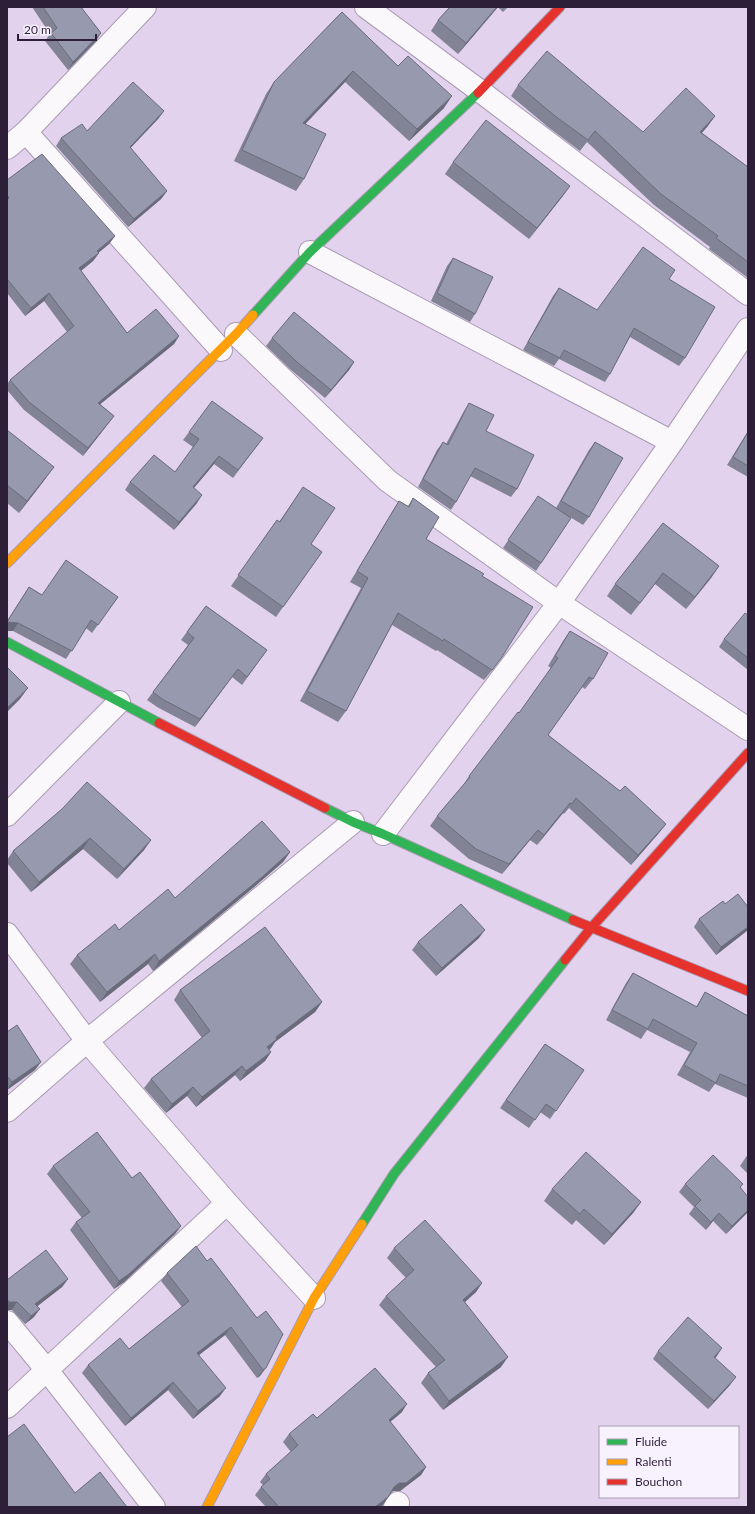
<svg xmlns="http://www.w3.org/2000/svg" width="755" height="1514" viewBox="0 0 755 1514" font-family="Lato,sans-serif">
  <rect width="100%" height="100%" fill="#e2d2ee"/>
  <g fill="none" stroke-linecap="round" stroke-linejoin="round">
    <g stroke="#a99bb3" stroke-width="24">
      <path id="street" d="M366 7 480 91 748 294
        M26 132 221 350
        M7 148 26 132 145 7
        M310 252 672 442
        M236 334 388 481 559 603 748 729
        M7 815 119 702
        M383 834 559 603 672 442 748 329
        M7 934 87 1041 227 1203 314 1298
        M7 1111 87 1041 353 822
        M7 1322 46 1369 154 1507
        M7 1407 227 1203
        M395 1507 398 1503"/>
    </g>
    <g stroke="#a99bb3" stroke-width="11">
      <path id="fast" d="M253 315 310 252 478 93
        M7 642 159 723
        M325 808 353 822 383 834 573 920
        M362 1224 394 1174 565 960"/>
    </g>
    <g stroke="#a99bb3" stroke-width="11">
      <path id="slow" d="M7 563 236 334 253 315
        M207 1507 314 1298 362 1224"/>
    </g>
    <g stroke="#a99bb3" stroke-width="11">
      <path id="jam" d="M478 93 560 7
        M159 723 325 808
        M573 920 748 991
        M565 960 591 928 748 753"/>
    </g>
    <use href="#street" stroke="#fbf8fc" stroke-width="22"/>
    <use href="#fast" stroke="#30b455" stroke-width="9"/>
    <use href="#slow" stroke="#ff9f0a" stroke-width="9"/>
    <use href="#jam" stroke="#e5322d" stroke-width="9"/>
  </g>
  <path fill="#828496" d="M32 7H84L82 8 96 41 68 70 45 41 50 34Z
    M450 7H508L503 12 498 7 458 54 431 31 438 20Z
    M342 12 398 66 444 108 409 141 345 82 305 124 304 179 296 191 234 161 266 94 274 82Z
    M518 85 643 132 715 116 707 127 702 133 748 167V278L709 249 710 247 654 205 587 142 580 151 548 127 511 96Z
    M164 111 158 119 130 148 167 191 161 199 128 227 56 146 61 138 87 131Z
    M453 162 570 186 562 197 529 239 445 174Z
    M7 180 115 236 109 244 98 253H99L93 261 81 271 127 333 179 336 174 344 100 404 114 416 83 456 24 410 7 390V384L10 380 67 332 44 301 25 316 7 293Z
    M453 258 475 314 470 322 431 301 447 266Z
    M669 279 685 358 679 366 630 337 610 374 605 382 559 359 554 366 523 350 553 296 559 288 597 310Z
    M272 338 354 362 349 370 325 398 291 370 266 346Z
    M469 403 486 431 517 489 511 497 470 476 456 502 451 510 418 487 437 450 443 442 446 444 464 411Z
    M7 430 46 478 19 513 7 503Z
    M748 431V477L727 465Z
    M189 432 263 438 233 478 214 464 194 488 197 503 174 530 125 490 130 482 175 472 193 447 183 440Z
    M595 442 589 517 583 525 570 517 571 518 536 571 503 548 538 496 556 508 589 450Z
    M303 487 311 544 322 552 276 617 231 586 277 520 279 522Z
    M413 498 426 539 482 576 494 668 484 680 437 650 436 651 392 625 346 711 338 722 300 701 361 588 350 582 392 512 399 501 408 506Z
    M663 523 719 566 711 578 686 609 655 584 631 615 607 596 615 584Z
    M29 587 42 595 118 597 92 633 86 628 66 659 13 631H7V621Z
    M206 606 267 650 242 685 232 677 195 727 157 707 147 700 188 645 181 640Z
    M748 615V670L719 647 724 639Z
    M570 631 593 679 585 689 582 687 548 735 620 791 666 824 658 834 631 865 569 808 564 814 563 813 537 845 530 840 502 874 469 859 430 826 437 816 462 787 469 776 519 713 551 668 548 666 563 641Z
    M62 809 151 840 144 850 117 879 83 849 31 892 7 863V860L13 851Z
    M290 852 283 862 254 887 153 971 148 964 100 1002 70 964 77 955 119 930 175 898Z
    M725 904 748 930 716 955 694 927 699 919Z
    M479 938 436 976 412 950 418 942Z
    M633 973 696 1007 705 992 748 1016V1098L715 1084 709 1092 677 1075 690 1052 647 1030 641 1039 606 1020 626 983Z
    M180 990 322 1002 315 1012 275 1042 271 1048 269 1050 271 1052 265 1061 240 1081 235 1075 196 1107 187 1096 166 1113 144 1088 151 1079 202 1038 174 1000Z
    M7 1032 35 1070 7 1090Z
    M545 1044 584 1070 550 1119 540 1112 529 1128 500 1108Z
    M748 1154V1174L740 1166Z
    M53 1166 132 1178 181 1226 175 1234 124 1282 114 1289 70 1230 76 1222 82 1218 47 1174Z
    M685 1184H743L740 1188 748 1212 726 1234 713 1221 706 1230 689 1214 694 1207 679 1192Z
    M552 1189 641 1202 633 1213 604 1245 576 1220 572 1225 544 1201Z
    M394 1248 482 1283 476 1292 465 1302 501 1367 443 1410 421 1383 428 1373 436 1367 379 1305 386 1296 406 1278 387 1258Z
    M207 1261 257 1318 283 1334 260 1376 257 1378 225 1335 199 1355 220 1396 193 1419 168 1390 125 1426 82 1373 88 1365 129 1349 182 1307 161 1281 167 1273Z
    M68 1279 62 1287 37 1306 34 1317 25 1324 12 1310H7V1280Z
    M658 1351 717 1356 715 1358 730 1385 708 1409 653 1359Z
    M402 1412 390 1422 426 1467 421 1475 400 1491H393L390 1494 383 1505 380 1507H266L255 1495 261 1487 263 1485 260 1482 266 1474 291 1452 283 1442 289 1434 317 1418Z"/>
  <path fill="#6a6b7a" d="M497 7H498L458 54 466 43Z
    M101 33 96 41 68 70 73 62Z
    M353 71 345 82 295 135 303 123Z
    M452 96 444 108 409 141 417 129Z
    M164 111 158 119 124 155 130 147Z
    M715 116 707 127 692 143 700 132Z
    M570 186 562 197 529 239 537 228Z
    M167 191 161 199 128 227 134 219Z
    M115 236 109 244 91 259 97 251Z
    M99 253 93 261 74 276 79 268Z
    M49 293 44 301 25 316 31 308Z
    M179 336 174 344 92 411 98 403Z
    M354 362 349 370 325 398 331 390Z
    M114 416 108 424 83 456 88 448Z
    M219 456 214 464 188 495 193 487Z
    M54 467 46 478 19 513 27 501Z
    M202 495 197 503 174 530 179 522Z
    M719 566 711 578 686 609 695 597Z
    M663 573 655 584 631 615 640 603Z
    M7 622 18 623 13 631H7Z
    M238 669 232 677 195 727 200 719Z
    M28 688 20 699 7 712V708Z
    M570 803 563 813 537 845 544 835Z
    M666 824 658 834 631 865 638 855Z
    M538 830 530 840 502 874 509 864Z
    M90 838 83 849 31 892 39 882Z
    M151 840 144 850 117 879 124 869Z
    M290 852 283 862 254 887 153 971 159 961Z
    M748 927V930L716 955 721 947Z
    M485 930 479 938 436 976 442 968Z
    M155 954 148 964 100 1002 107 992Z
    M322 1002 315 1012 275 1042 271 1048 260 1056 267 1047 276 1037Z
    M271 1052 265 1061 240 1081 246 1071Z
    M41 1062 35 1070 7 1090 12 1082Z
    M242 1066 235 1075 196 1107 202 1097Z
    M193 1087 187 1096 166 1113 172 1104Z
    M641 1202 633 1213 604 1245 612 1234Z
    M584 1209 576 1220 572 1225 580 1214Z
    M748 1210V1212L726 1234 732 1226Z
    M719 1213 713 1221 706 1230 711 1222Z
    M181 1226 175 1234 124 1282 114 1289 119 1281Z
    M68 1279 62 1287 30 1312 35 1304Z
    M482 1283 476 1292 457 1309 463 1300Z
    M9 1302H17L12 1310H7V1305Z
    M40 1309 34 1317 25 1324 31 1316Z
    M231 1327 225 1335 191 1361 197 1353Z
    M722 1348 717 1356 708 1365 714 1357Z
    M508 1357 501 1367 443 1410 449 1401Z
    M266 1368 260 1376 257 1378 263 1370Z
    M736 1377 730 1385 708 1409 714 1401Z
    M173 1382 168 1390 125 1426 131 1418Z
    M226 1388 220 1396 193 1419 198 1411Z
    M407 1404 402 1412 383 1428 389 1420Z
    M426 1467 421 1475 400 1491H393L388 1495 394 1487Z
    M388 1497 383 1505 380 1507H375Z"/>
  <path fill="#9799af" stroke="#6a6b7a" d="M43 7H81L101 33 73 62 51 33 57 28Z
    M450 7H497L466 43 438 20Z
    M342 12 398 66 408 56 452 96 417 129 353 71 303 123 326 134 304 179 242 150 274 82Z
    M547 51 643 132 686 88 715 116 700 132 748 167V262L716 238 718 236 661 194 595 131 588 140 555 116 518 85Z
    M133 82 164 111 130 147 167 191 134 219 61 138 82 124 87 131Z
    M486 120 570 186 537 228 453 162Z
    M42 154 115 236 97 251 99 253 79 268 127 333 156 309 179 336 98 403 114 416 88 448 29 402 10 380 74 326 49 293 31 308 7 279V200L9 198 7 195V180Z
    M643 247 675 270 669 279 715 307 685 358 634 328 610 374 564 350 560 358 528 342 559 288 597 310Z
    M453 258 493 277 475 314 437 293Z
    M294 312 354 362 331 390 297 362 272 338Z
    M212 401 263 438 238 470 219 456 193 487 202 495 179 522 130 482 154 455 175 472 199 439 189 432Z
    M469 403 494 415 486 431 534 455 517 489 475 468 456 502 423 479 443 442 448 445Z
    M7 430 54 467 27 501 7 485Z
    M748 432V466L733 457Z
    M595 442 623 458 589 517 561 501Z
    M303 487 335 508 311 544 322 552 283 607 238 575 277 520 280 522Z
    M538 496 571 518 541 563 508 540Z
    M413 498 439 517 426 539 484 574 482 576 533 607 502 657 492 670 444 639 443 641 398 613 346 711 307 691 368 578 357 571 399 501 409 507Z
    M663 523 719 566 695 597 663 573 640 603 615 584Z
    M66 560 118 597 98 625 91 620 72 651 18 623 7 622 29 587 42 595Z
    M206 606 267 650 247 677 238 669 200 719 162 699 153 692 194 638 187 632Z
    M745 613 748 615V658L724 639Z
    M570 631 608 653 593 679 589 677 548 735 620 791 625 786 666 824 638 855 576 798 572 804 570 803 544 835 538 830 509 864 476 849 437 816 470 777 469 776 518 712 519 713 558 658 555 656Z
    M7 667 28 688 7 708Z
    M87 782 151 840 124 869 90 838 39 882 13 851 62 809Z
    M262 821 290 852 261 878 159 961 155 954 107 992 77 955 115 924 119 930 168 889 175 898Z
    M738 894 748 907V927L721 947 699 919 723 901 725 904Z
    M461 904 485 930 442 968 418 942Z
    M265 927 322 1002 276 1037 277 1039 267 1047 271 1052 246 1071 242 1066 202 1097 193 1087 172 1104 151 1079 210 1031 180 990Z
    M633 973 697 1007 705 992 748 1016V1086L720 1074 716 1083 684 1065 697 1043 653 1019 648 1029 612 1010Z
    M17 1025 41 1062 12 1082 7 1076V1032Z
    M545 1044 584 1070 556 1111 546 1104 535 1120 506 1100Z
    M97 1132 132 1178 140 1172 181 1226 129 1274 119 1281 76 1222 90 1212 53 1166Z
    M586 1152 641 1202 612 1234 584 1209 580 1214 552 1189Z
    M713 1155 743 1184 740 1187 748 1197V1210L732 1226 719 1213 711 1222 695 1206 701 1200 685 1184Z
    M425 1220 482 1283 463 1300 508 1357 449 1401 428 1373 445 1360 386 1296 414 1270 394 1248Z
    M196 1246 207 1261 211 1258 257 1318 266 1311 283 1334 266 1368 263 1370 231 1327 197 1353 226 1388 198 1411 173 1382 131 1418 88 1365 120 1338 129 1349 189 1301 167 1273Z
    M46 1250 68 1279 35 1304 40 1309 31 1316 17 1302H9L7 1299V1280Z
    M688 1317 722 1348 714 1357 736 1377 714 1401 658 1351Z
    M375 1368 407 1404 389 1420 426 1467 406 1483H399L394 1487 388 1497 375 1507H279L261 1487 270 1479 266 1474 298 1445 289 1434 313 1414 317 1418Z
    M24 1424 75 1493 100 1472 127 1507H7V1437Z"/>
  <rect width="755" height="1514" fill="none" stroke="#2e1f38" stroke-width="16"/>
  <rect x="599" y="1426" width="140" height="72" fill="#f8f1fe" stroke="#a79daf"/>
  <rect x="607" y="1439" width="20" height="6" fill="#30b455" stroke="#a79daf"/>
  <text x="635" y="1446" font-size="12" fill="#2e1f38">Fluide</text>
  <rect x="607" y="1459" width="20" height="6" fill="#ff9f0a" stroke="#a79daf"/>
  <text x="635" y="1466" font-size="12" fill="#2e1f38">Ralenti</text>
  <rect x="607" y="1479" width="20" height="6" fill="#e5322d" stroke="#a79daf"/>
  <text x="635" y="1486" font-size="12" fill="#2e1f38">Bouchon</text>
  <path d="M18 34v6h78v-6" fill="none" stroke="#2e1f38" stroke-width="2"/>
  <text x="24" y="34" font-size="12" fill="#2e1f38" stroke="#f8f1fe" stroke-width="3" paint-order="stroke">20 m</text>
</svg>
